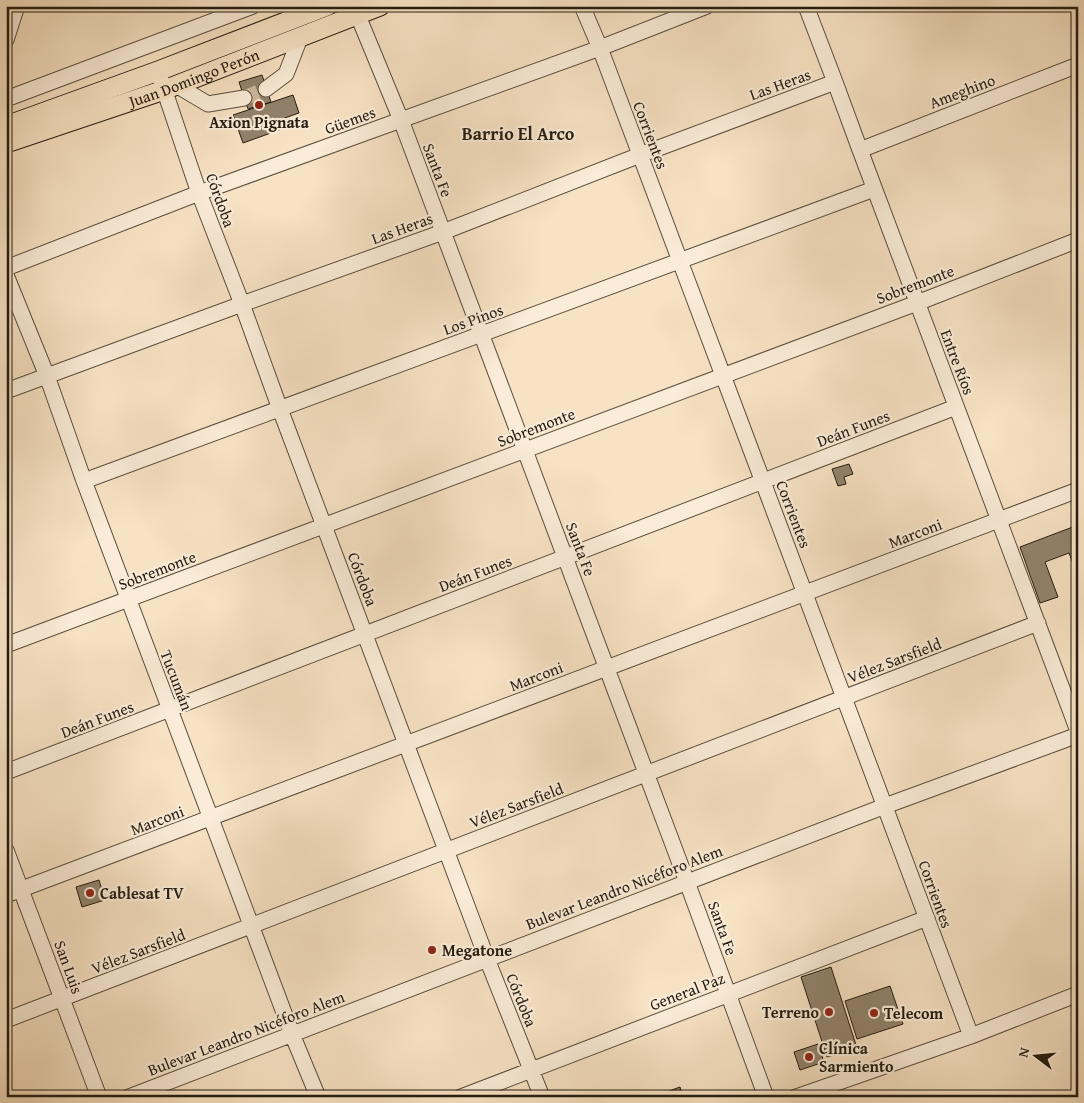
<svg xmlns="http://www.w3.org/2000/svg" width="1084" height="1103" viewBox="0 0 1084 1103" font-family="'Gentium Book Plus',serif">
  <rect width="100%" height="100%" fill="#f7e2c3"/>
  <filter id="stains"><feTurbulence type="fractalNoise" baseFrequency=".004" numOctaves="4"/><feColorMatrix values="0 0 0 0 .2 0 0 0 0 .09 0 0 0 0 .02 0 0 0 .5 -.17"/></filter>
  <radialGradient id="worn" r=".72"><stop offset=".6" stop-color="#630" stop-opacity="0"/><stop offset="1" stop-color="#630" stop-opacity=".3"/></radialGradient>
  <path fill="#92836d" stroke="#251c10" d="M262 75 271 102 248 109 239 82Z
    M293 95 299 113 279 120 282 129 243 143 233 115Z
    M849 464 853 474 844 477 846 484 838 486 832 469Z
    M1078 525V576L1069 553 1045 562 1058 597 1040 603 1020 547Z
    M99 880 105 900 82 907 76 887Z
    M831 967 857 1048 827 1057 801 977Z
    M890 986 903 1024 857 1039 845 1001Z
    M818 1044 824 1062 800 1070 794 1052Z
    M680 1087 683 1097H671L669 1091Z"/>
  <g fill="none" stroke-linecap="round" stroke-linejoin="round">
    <path stroke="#cdba9f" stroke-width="15" stroke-dasharray="15 8" stroke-linecap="butt" d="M244 98 266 89"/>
    <g stroke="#5a4e3d" stroke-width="17">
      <path id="minor" d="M354 6 401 120 443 232 687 882 766 1097
        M582 6 600 48 680 261 971 1036
        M806 6 835 82 860 150 1078 731
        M6 40 17 6
        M158 71 199 193 242 304 280 409 487 959 542 1097
        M176 85 208 104 244 98
        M266 89 286 74 300 38
        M6 99 253 6
        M860 150 1078 65
        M6 268 199 193 600 48 707 6
        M6 275 47 376 84 481 292 1034 318 1097
        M6 391 242 304 443 232 640 155 835 82
        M84 481 874 189
        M6 645 917 303 1078 240
        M6 772 956 407
        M6 850 99 1097
        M6 895 1078 490
        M6 1020 1038 623
        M129 1097 885 806 1078 735
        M461 1097 927 918
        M796 1097 971 1036 1078 994"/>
    </g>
    <g stroke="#251c10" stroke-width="21">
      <g id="major">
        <path d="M6 126 158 71 327 6"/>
        <path id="s1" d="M6 143 164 90 380 6"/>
      </g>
    </g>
    <use href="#minor" stroke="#faecd8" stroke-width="15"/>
    <use href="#major" stroke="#f7e2c3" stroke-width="19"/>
  </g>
  <g fill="#8f2418" stroke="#faecd8" stroke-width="2">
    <circle cx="259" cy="105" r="5"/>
    <circle cx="90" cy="893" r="5"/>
    <circle cx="432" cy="950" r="5"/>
    <circle cx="829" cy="1012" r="5"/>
    <circle cx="874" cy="1013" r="5"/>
    <circle cx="809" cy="1057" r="5"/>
  </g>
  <g text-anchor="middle" stroke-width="4.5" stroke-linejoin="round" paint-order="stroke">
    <g font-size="16" fill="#251c10" stroke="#faecd8">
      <text dy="6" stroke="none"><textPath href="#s1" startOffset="199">Juan Domingo Perón</textPath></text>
      <text transform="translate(780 84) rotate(-20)" y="6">Las Heras</text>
      <text transform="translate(962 91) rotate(-21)" y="6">Ameghino</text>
      <text transform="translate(350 120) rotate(-20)" y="6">Güemes</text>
      <text transform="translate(651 135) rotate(69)" y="6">Corrientes</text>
      <text transform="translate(438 170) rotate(69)" y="6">Santa Fe</text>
      <text transform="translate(221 200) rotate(70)" y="6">Córdoba</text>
      <text transform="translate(402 228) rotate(-20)" y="6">Las Heras</text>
      <text transform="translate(915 284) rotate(-21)" y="6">Sobremonte</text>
      <text transform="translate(473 319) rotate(-20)" y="6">Los Pinos</text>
      <text transform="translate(958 362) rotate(69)" y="6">Entre Ríos</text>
      <text transform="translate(536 427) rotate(-21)" y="6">Sobremonte</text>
      <text transform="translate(853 428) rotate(-21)" y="6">Deán Funes</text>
      <text transform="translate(794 514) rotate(69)" y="6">Corrientes</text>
      <text transform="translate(915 533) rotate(-21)" y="6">Marconi</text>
      <text transform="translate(581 549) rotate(69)" y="6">Santa Fe</text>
      <text transform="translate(157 570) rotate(-21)" y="6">Sobremonte</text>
      <text transform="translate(475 573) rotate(-21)" y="6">Deán Funes</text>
      <text transform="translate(363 579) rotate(69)" y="6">Córdoba</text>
      <text transform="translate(894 660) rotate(-21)" y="6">Vélez Sarsfield</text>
      <text transform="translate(536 676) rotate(-21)" y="6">Marconi</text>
      <text transform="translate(177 680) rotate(69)" y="6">Tucumán</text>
      <text transform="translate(97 719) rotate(-21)" y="6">Deán Funes</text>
      <text transform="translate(516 805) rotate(-21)" y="6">Vélez Sarsfield</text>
      <text transform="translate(157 820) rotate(-21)" y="6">Marconi</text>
      <text transform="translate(624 887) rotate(-21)" y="6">Bulevar Leandro Nicéforo Alem</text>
      <text transform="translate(936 894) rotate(70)" y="6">Corrientes</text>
      <text transform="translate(723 928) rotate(70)" y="6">Santa Fe</text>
      <text transform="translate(138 951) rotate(-21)" y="6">Vélez Sarsfield</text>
      <text transform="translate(69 967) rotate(70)" y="6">San Luis</text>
      <text transform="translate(687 991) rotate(-21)" y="6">General Paz</text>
      <text transform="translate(522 1000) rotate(68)" y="6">Córdoba</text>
      <text transform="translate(246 1033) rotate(-21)" y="6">Bulevar Leandro Nicéforo Alem</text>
    </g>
    <g font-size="16" font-weight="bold" fill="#251c10" stroke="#faecd8" text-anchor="start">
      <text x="259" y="128" text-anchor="middle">Axion Pignata</text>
      <text x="100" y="899">Cablesat TV</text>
      <text x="442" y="956">Megatone</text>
      <text x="819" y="1018" text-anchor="end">Terreno</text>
      <text x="884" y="1019">Telecom</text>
      <text x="819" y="1054">Clínica<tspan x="819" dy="18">Sarmiento</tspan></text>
    </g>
    <g font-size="18" font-weight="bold" fill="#251c10" stroke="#faecd8">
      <text x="518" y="140">Barrio El Arco</text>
    </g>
  </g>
  <rect width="1084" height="1103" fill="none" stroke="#f7e2c3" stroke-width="25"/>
  <rect x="8" y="8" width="1069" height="1088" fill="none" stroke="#251c10" stroke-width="2.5"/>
  <rect x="12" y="12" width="1059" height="1078" fill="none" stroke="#251c10"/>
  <g transform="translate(1036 1056) rotate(286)" stroke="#faecd8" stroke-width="4" paint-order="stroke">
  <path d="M0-4L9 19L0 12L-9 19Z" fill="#251c10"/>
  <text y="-8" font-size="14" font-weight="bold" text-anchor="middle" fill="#251c10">N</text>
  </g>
  <rect width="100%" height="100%" filter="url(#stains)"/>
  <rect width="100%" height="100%" fill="url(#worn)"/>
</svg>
